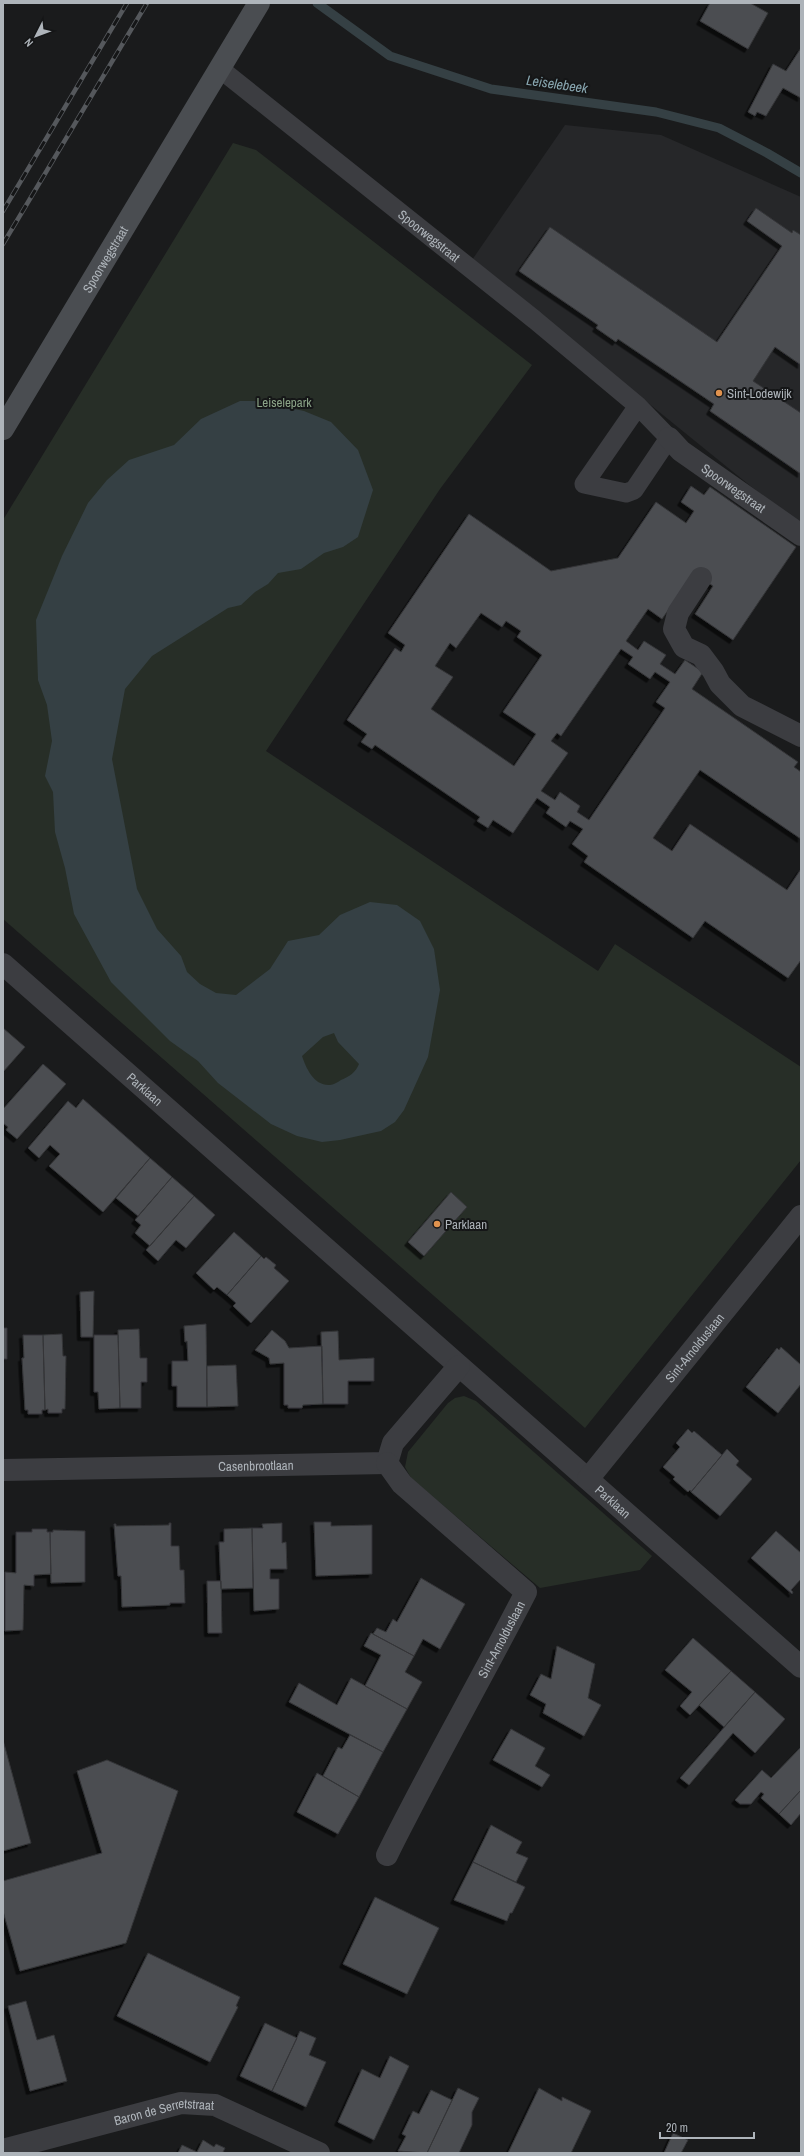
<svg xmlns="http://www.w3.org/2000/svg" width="804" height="2156" viewBox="0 0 804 2156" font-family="'Archivo Narrow',sans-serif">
  <defs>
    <filter id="shadow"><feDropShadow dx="-3.5" dy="3.5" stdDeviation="0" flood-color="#0009"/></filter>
  </defs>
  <rect width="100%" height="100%" fill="#1a1b1c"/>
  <path fill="#262729" d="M565 125 661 135 801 197V527L472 260Z"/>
  <path fill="#272e27" d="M233 143 256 150 532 365 440 489 266 751 598 971 615 944 801 1067V1160L585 1428 3 919V520Z
    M464 1396 476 1401 652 1556 640 1570 540 1588 411 1478 405 1467 408 1452 448 1403 455 1398Z"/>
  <path fill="#354044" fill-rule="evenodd" d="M240 401H257L304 411 331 422 358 450 373 490 358 537 343 547 324 553 301 569 278 573 268 584 255 592 241 605 228 608 152 656 125 689 112 759 137 889 157 929 181 956 187 972 200 984 216 993 236 995 270 969 288 941 319 935 340 915 370 902 397 905 420 921 434 949 440 990 428 1057 404 1110 395 1122 381 1131 340 1140 322 1142 297 1136 271 1124 218 1083 198 1061 170 1041 111 982 74 914 65 868 55 832 53 792 45 776 52 741 47 705 38 680 36 620 62 556 88 503 107 480 129 460 174 445 201 419ZM334 1033 338 1042 359 1064C356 1072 349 1077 341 1080 338 1082 333 1085 330 1085 314 1086 306 1068 302 1056L323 1037Z"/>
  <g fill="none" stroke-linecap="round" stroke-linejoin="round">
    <path stroke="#354044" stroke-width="9" d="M317 3 390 56 491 89 656 112 719 128 767 153 801 173"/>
  </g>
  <path fill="#4c4e51" stroke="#343538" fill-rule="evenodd" filter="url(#shadow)" d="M710 3H750L768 13 748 49 700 21Z
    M801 48V98L783 88 766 116 757 112 755 116 748 112 773 64 786 71Z
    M756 208 792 233 793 230 801 235V365L775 347 753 381 801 413V474L710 411 714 404 618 339 616 342 596 328 598 325 519 271 550 227 717 342 782 246 747 221Z
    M691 486 704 495 710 487 796 547 733 640 695 614 713 586 694 573 662 619 648 609 626 641 638 650 644 641 666 655 660 664 675 674 685 660 703 672 692 689 798 762 794 767 801 772V839L700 770 653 838 672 851 690 824 787 890 801 869V960L788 978 705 921 693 938 584 862 588 856 572 844 583 829 570 821 566 827 546 813 550 807 537 798 513 833 493 820 488 828 477 821 480 817 375 745 372 749 361 742 367 734 347 720 395 648 401 652 405 645 388 633 469 514 551 571 618 558 656 502 686 523 694 511 681 502ZM481 613 502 627 506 621 521 631 517 637 542 655 503 712 536 734 514 766 431 709 453 677 435 666 450 643 456 648ZM621 649 633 657 628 664 650 679 655 672 670 682 656 702 665 708 589 820 577 812 580 806 560 792 555 800 541 791 568 753 551 741 557 733 561 736Z
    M3 1028 25 1047 3 1072Z
    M43 1064 66 1084 17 1139 6 1130 8 1127 3 1123V1109Z
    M83 1099 150 1158 103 1212 49 1166 60 1154 50 1145 39 1158 28 1148 68 1101 76 1108Z
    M150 1158 172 1177 138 1216 116 1198Z
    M172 1177 194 1196 150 1246 135 1233 141 1225 135 1220Z
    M451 1192 467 1207 424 1256 408 1242Z
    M194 1196 215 1215 186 1248 176 1240 158 1261 146 1250Z
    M234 1232 261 1256 227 1295 217 1287 214 1290 196 1273Z
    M261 1256 264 1259 266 1257 276 1265 274 1268 289 1281 251 1323 233 1306 236 1303 227 1295Z
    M94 1291 93 1337H81L80 1292Z
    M206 1324 207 1407H177V1386H172V1361H188L187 1341 185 1342 184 1326Z
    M3 1328H7V1359H3Z
    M139 1329 140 1358H147V1382H141V1408H120L118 1330Z
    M272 1330 285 1341 289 1348 322 1346 323 1404 303 1405 302 1408H288V1405H284V1363L270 1364 269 1358 255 1350Z
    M338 1331 339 1360 374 1358V1381H348V1404H323L321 1332Z
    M62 1334 63 1356H66L65 1409H62V1413H48V1409L45 1410 43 1335Z
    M23 1335H43L45 1410H42V1414H28V1410H25L22 1358H24Z
    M94 1335H118L120 1408 99 1409 98 1392H94Z
    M781 1347 801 1365V1384L778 1413 746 1387 777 1348 779 1350Z
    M236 1365 238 1406 207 1407V1366Z
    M688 1429 692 1433 694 1431 722 1455 691 1492 690 1490 688 1492 673 1479 675 1477 663 1467 680 1447 676 1443Z
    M727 1449 739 1461 736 1465 752 1479 720 1516 691 1492Z
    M314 1522H331V1526L372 1525V1574L316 1576Z
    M169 1523H171V1546H179L180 1570H184L185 1603H170V1605L122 1607 121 1576H118L114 1524H116V1526L169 1525Z
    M282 1523V1543L286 1542 287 1569H270V1579H279V1609L254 1611 252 1528H263L262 1524Z
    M252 1528 253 1588 221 1589 219 1542H224V1529Z
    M32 1529H47V1532H50L51 1574 34 1575V1586L24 1585 23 1630 5 1631V1572L16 1573V1532H32Z
    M53 1530 85 1531V1582L51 1583 50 1532H53Z
    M776 1531 801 1553V1579L791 1590 793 1592 792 1594 751 1558Z
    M421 1578 465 1604 440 1649 423 1639 414 1656 373 1634 377 1628 386 1632 393 1619 397 1622Z
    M207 1581H221L222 1633H208Z
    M371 1633 414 1656 405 1672 422 1682 407 1709 365 1686 381 1655 364 1646Z
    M693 1638 731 1671 690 1715 680 1706 692 1692 665 1670Z
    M557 1646 595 1664 588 1698 601 1705 584 1736 543 1713 546 1704 530 1695 541 1674 551 1679Z
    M731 1671 755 1692 724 1727 699 1705Z
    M351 1678 407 1709 383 1752 289 1702 299 1683 337 1705Z
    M755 1692 785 1719 755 1753 733 1733 689 1785 680 1778Z
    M511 1729 545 1748 535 1766 550 1775 542 1787 493 1760Z
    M350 1735 383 1752 359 1797 323 1776 338 1747 342 1749Z
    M3 1740 31 1843 3 1851Z
    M801 1747V1790L779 1814 761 1798 764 1794 761 1792 751 1804H740L735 1800 762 1770 771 1778Z
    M107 1760 178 1791 126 1943 20 1971 3 1911V1881L102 1853 77 1771Z
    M317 1773 359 1797 338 1834 297 1812Z
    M801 1790V1813L791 1825 779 1814Z
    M491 1825 522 1842 516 1853 528 1858 516 1882 473 1862Z
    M473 1862 525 1887 512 1913H510L507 1921 454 1900Z
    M375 1897 439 1928 407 1994 343 1964Z
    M148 1953 240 1997 236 2006 238 2007 210 2062 117 2016Z
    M26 2001 37 2040 54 2035 67 2081 30 2091 8 2006Z
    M265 2023 297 2038 272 2091 240 2076Z
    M300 2031 316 2038 309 2055 326 2062 306 2107 272 2091Z
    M390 2056 409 2066 374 2140 338 2122 362 2069 380 2078Z
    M458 2088 479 2098 472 2112V2125L459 2153H427Z
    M539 2088 562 2101V2097L591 2111 571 2153H508Z
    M431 2090 452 2100 427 2153 398 2151 406 2136 402 2134 413 2111 419 2114Z
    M673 2133 688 2140 681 2153H664Z
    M203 2140 214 2147 216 2144 225 2148 223 2152 227 2153H178L182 2145 197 2152Z"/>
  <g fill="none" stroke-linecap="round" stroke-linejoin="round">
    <path stroke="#3c3d41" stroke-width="19" id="s1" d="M219 68 535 320 638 406 669 438 634 490 626 493 584 484 638 406"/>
    <g stroke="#3c3d41" stroke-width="22">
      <path id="s2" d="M669 438 681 451 801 535"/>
      <path d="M701 578 678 613 674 629 684 647 701 655 713 671 720 684 742 706 801 736"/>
      <path id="s3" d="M3 964 801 1667"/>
      <path id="s4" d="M3 1470 387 1463 393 1443 459 1366"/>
      <path id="s5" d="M588 1479 801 1216"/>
      <path id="s6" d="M387 1855C431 1766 481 1680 526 1592L402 1484 387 1463"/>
      <path id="s7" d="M3 2150 181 2103 215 2105 319 2153"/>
    </g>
    <path stroke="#4a4d51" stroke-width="22" id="s8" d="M3 429 259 3"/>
    <g stroke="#55585c" stroke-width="4.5">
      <path id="rail" d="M3 211 127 3
        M3 244 147 3"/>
    </g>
    <use href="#rail" stroke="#151617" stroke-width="3" stroke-dasharray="9" stroke-linecap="butt"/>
  </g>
  <g fill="#e0924e" stroke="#151617" stroke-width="1.5">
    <circle cx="719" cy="393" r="4"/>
    <circle cx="437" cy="1224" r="4"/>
  </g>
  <g text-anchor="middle" stroke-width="4" stroke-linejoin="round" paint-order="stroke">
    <g font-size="13" fill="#aeb4ba" stroke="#151617">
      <text dy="5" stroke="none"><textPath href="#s1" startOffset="269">Spoorwegstraat</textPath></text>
      <text dy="5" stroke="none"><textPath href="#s8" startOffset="198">Spoorwegstraat</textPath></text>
      <text dy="5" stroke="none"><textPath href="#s2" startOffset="82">Spoorwegstraat</textPath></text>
      <text dy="5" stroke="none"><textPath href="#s3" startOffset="189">Parklaan</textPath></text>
      <text dy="5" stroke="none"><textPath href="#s5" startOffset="169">Sint-Arnolduslaan</textPath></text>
      <text dy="5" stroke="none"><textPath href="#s4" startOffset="253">Casenbrootlaan</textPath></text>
      <text dy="5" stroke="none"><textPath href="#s3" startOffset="813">Parklaan</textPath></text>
      <text dy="5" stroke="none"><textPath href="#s6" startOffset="244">Sint-Arnolduslaan</textPath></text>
      <text dy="5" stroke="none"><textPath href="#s7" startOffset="166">Baron de Serretstraat</textPath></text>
    </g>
    <g font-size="13" fill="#aeb4ba" stroke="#151617" text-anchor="start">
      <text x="727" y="398">Sint-Lodewijk</text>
      <text x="445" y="1229">Parklaan</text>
    </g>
    <g font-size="13" fill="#8ba387" stroke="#151617">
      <text x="284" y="407">Leiselepark</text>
    </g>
    <g font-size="14" font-style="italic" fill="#89a7b1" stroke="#151617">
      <text transform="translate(557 84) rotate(8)" y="5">Leiselebeek</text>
    </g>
  </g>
  <rect width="804" height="2156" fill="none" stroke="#aeb4ba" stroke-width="8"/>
  <g transform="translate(36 36) rotate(228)" stroke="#151617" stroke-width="3" paint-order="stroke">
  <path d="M0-3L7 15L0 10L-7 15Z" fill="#aeb4ba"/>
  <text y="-6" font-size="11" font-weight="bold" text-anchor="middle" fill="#aeb4ba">N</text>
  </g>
  <path d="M660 2132v6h94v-6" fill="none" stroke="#aeb4ba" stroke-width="2"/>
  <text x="666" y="2132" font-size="12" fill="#aeb4ba" stroke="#151617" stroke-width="3" paint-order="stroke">20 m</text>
</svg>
